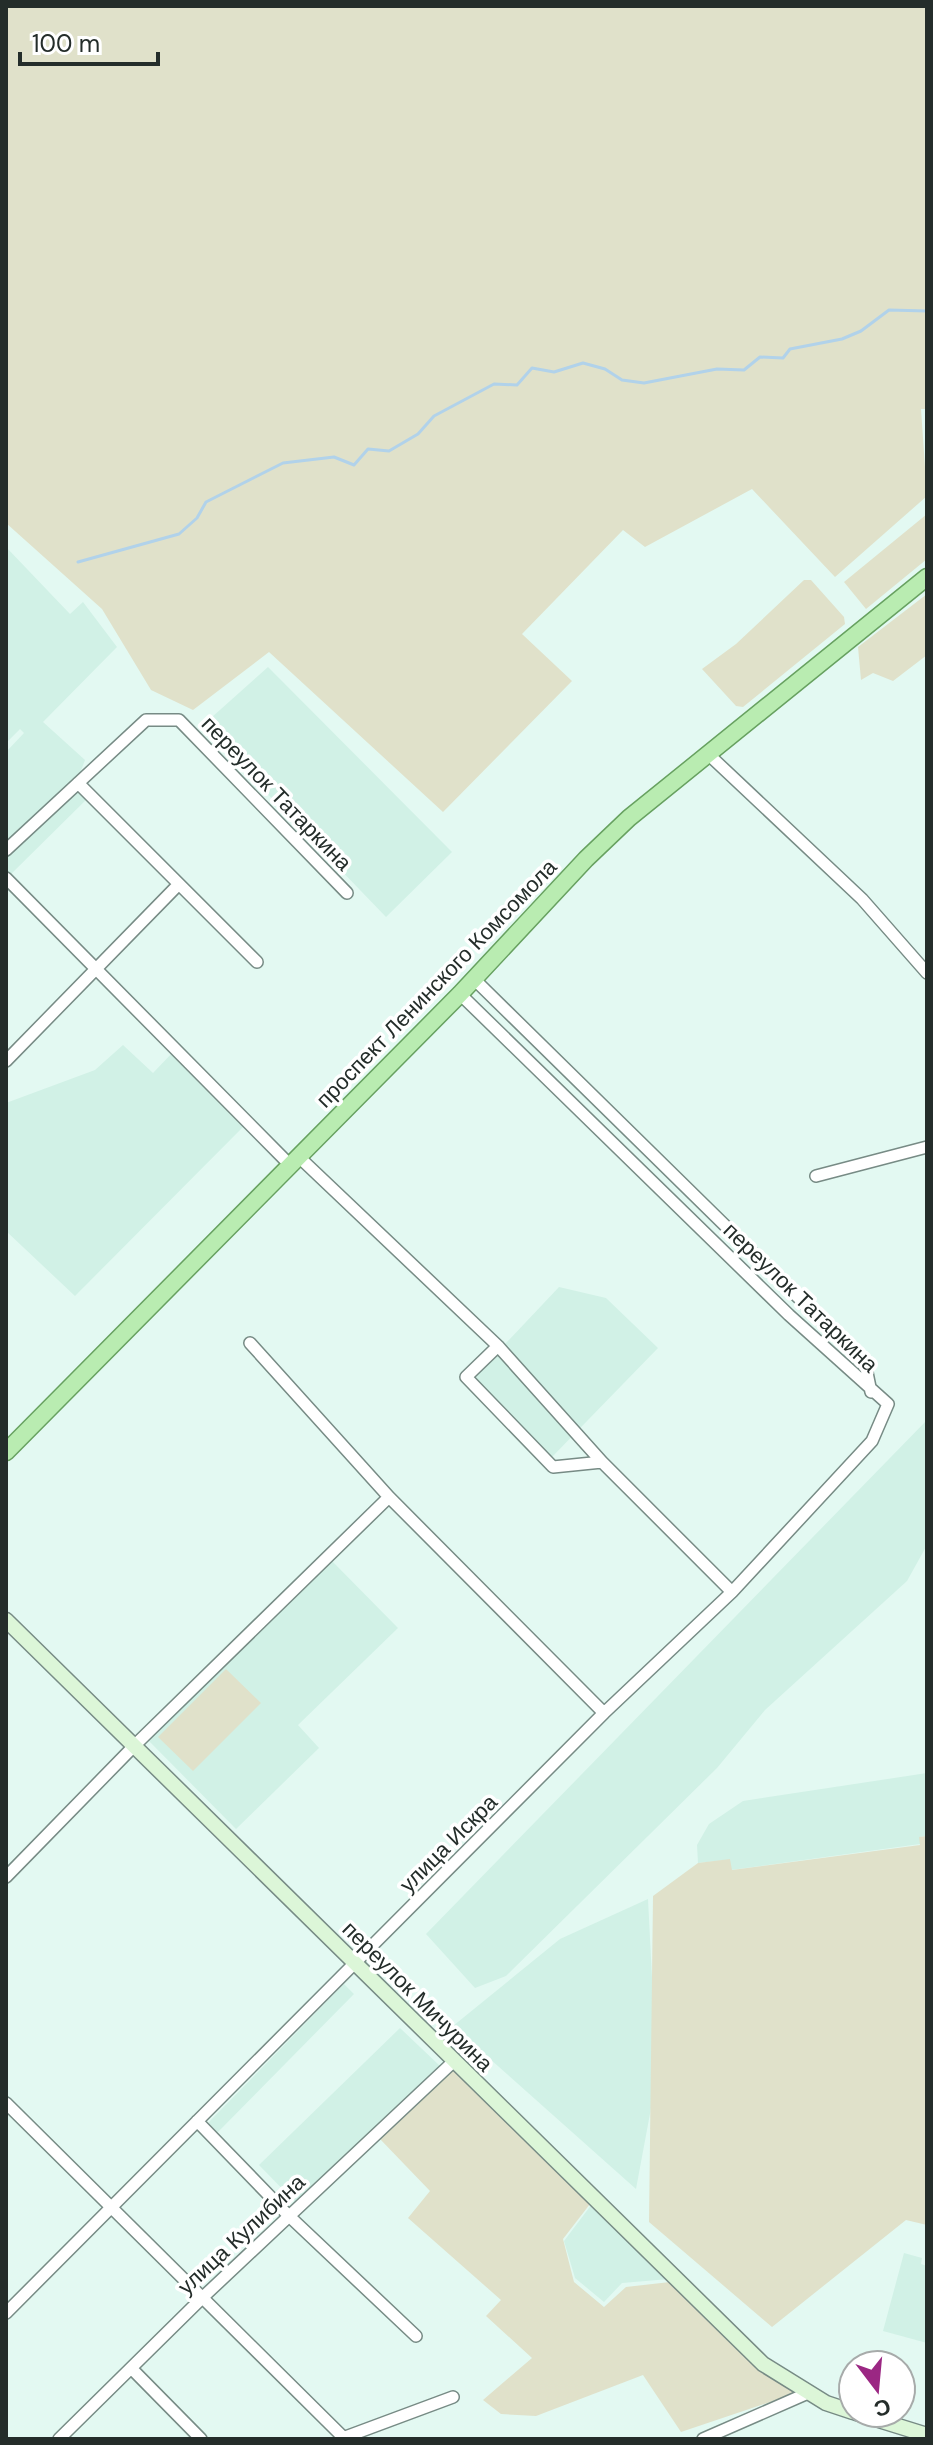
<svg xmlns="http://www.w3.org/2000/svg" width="933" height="2445" viewBox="0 0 933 2445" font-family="'DM Sans',sans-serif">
  <rect width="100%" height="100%" fill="#e3f9f2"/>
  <path fill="#d1f1e6" d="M6 547 70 614 83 602 117 647 43 722 85 760 77 781 92 794 6 879V752L24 733 20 729 6 743Z
    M268 667 452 852 386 917 202 726Z
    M123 1045 153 1073 174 1051 246 1124 75 1296 6 1231V1103L95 1070Z
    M559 1287 606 1298 658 1348 552 1457 471 1380Z
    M927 1420V1545L907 1581 765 1710 717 1768 506 1976 475 1988 426 1934Z
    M331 1560 398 1628 298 1725 319 1748 236 1829 148 1740Z
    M927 1773V1836L920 1837V1844L731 1870 729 1860 698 1863 697 1845 709 1824 743 1801Z
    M648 1899 657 2076 636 2189 453 2026 560 1939Z
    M344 1984 354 1994 217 2133 207 2124Z
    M400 2028 440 2066 295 2202 259 2165Z
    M592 2204 669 2279 622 2283 604 2302 575 2278 564 2241Z
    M904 2253 922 2258 921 2264 927 2266V2343L883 2331Z"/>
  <path fill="#e0e1ca" d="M6 6H927V409H921L927 496 835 577 752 489 645 547 623 530 522 634 572 681 443 812 269 652 193 710 151 690 102 609 6 523Z
    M927 514V559L866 609 844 582Z
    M804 580H811L844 617 845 624 743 707 736 706 702 669 736 644Z
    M927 594V655L893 681 873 673 861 680 858 647Z
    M226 1669 261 1703 193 1771 158 1737Z
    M927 1836V2225L906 2220 772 2327 649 2222 653 1896 698 1863 730 1859 732 1870 920 1845 919 1837Z
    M453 2067 590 2204 563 2239 574 2282 604 2307 626 2287 670 2282 797 2393 681 2432 643 2375 536 2416 501 2414 483 2400 532 2358 486 2316 501 2300 408 2218 430 2191 380 2139Z"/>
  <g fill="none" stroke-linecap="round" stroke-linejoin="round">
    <path stroke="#b1d2ea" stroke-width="3" d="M78 562 179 534 197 518 206 502 283 463 334 457 354 465 368 449 389 451 418 434 434 416 494 384 517 385 532 368 554 372 583 363 605 369 622 380 644 383 717 369 744 370 760 357 783 358 790 349 842 339 861 331 889 310 927 311"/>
    <g stroke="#778b85" stroke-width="14">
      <path id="minor" d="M707 753 862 899 927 973
        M78 783 257 962
        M6 850 146 720H179L347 893
        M6 878 291 1166
        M474 979 865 1363 871 1392
        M6 1061 179 884
        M299 1157 498 1346 466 1377 553 1467 602 1462 732 1592
        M816 1176 927 1147
        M250 1343 389 1497
        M498 1346 602 1462
        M6 1877 134 1746 389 1497 604 1713
        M6 2103 343 2437
        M197 2121 289 2216 416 2336
        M6 2313 604 1713 732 1592 872 1441 888 1404 789 1315 460 994
        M131 2368 201 2439
        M59 2439 202 2298 453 2062
        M340 2439 453 2397
        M703 2439 808 2393"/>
    </g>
    <g stroke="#778b85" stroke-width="17">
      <path id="secondary" d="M6 1620 763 2364 826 2403 853 2412
        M856 2413 927 2435"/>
    </g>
    <g stroke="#67a160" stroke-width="19">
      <path id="primary" d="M6 1452 460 994 586 859 629 818 927 577"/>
    </g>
    <use href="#minor" stroke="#fff" stroke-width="11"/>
    <use href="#secondary" stroke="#dcf6d8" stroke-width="14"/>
    <use href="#primary" stroke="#b9ecb1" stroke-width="16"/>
  </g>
  <g text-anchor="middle" stroke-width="7" stroke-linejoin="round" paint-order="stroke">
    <g font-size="22" fill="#242d2a" stroke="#fff">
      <text transform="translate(277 793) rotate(46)" y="8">переулок Татаркина</text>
      <text transform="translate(436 983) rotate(-46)" y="8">проспект Ленинского Комсомола</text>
      <text transform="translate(801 1297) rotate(44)" y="8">переулок Татаркина</text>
      <text transform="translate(448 1843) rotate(-45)" y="8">улица Искра</text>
      <text transform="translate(418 1996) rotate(45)" y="8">переулок Мичурина</text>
      <text transform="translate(241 2234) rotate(-43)" y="8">улица Кулибина</text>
    </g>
  </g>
  <rect width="933" height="2445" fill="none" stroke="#242d2a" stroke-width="16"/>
  <g transform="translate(877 2389) rotate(164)"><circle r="38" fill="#ffffff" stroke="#a7abaa" stroke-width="2"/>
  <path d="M0-6L14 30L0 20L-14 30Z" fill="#9b2783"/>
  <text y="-12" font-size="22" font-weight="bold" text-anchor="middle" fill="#242d2a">С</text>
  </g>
  <path d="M20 52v12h138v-12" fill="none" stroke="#242d2a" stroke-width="4"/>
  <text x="32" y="52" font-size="24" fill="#242d2a" stroke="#ffffff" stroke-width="6" paint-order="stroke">100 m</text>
</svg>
